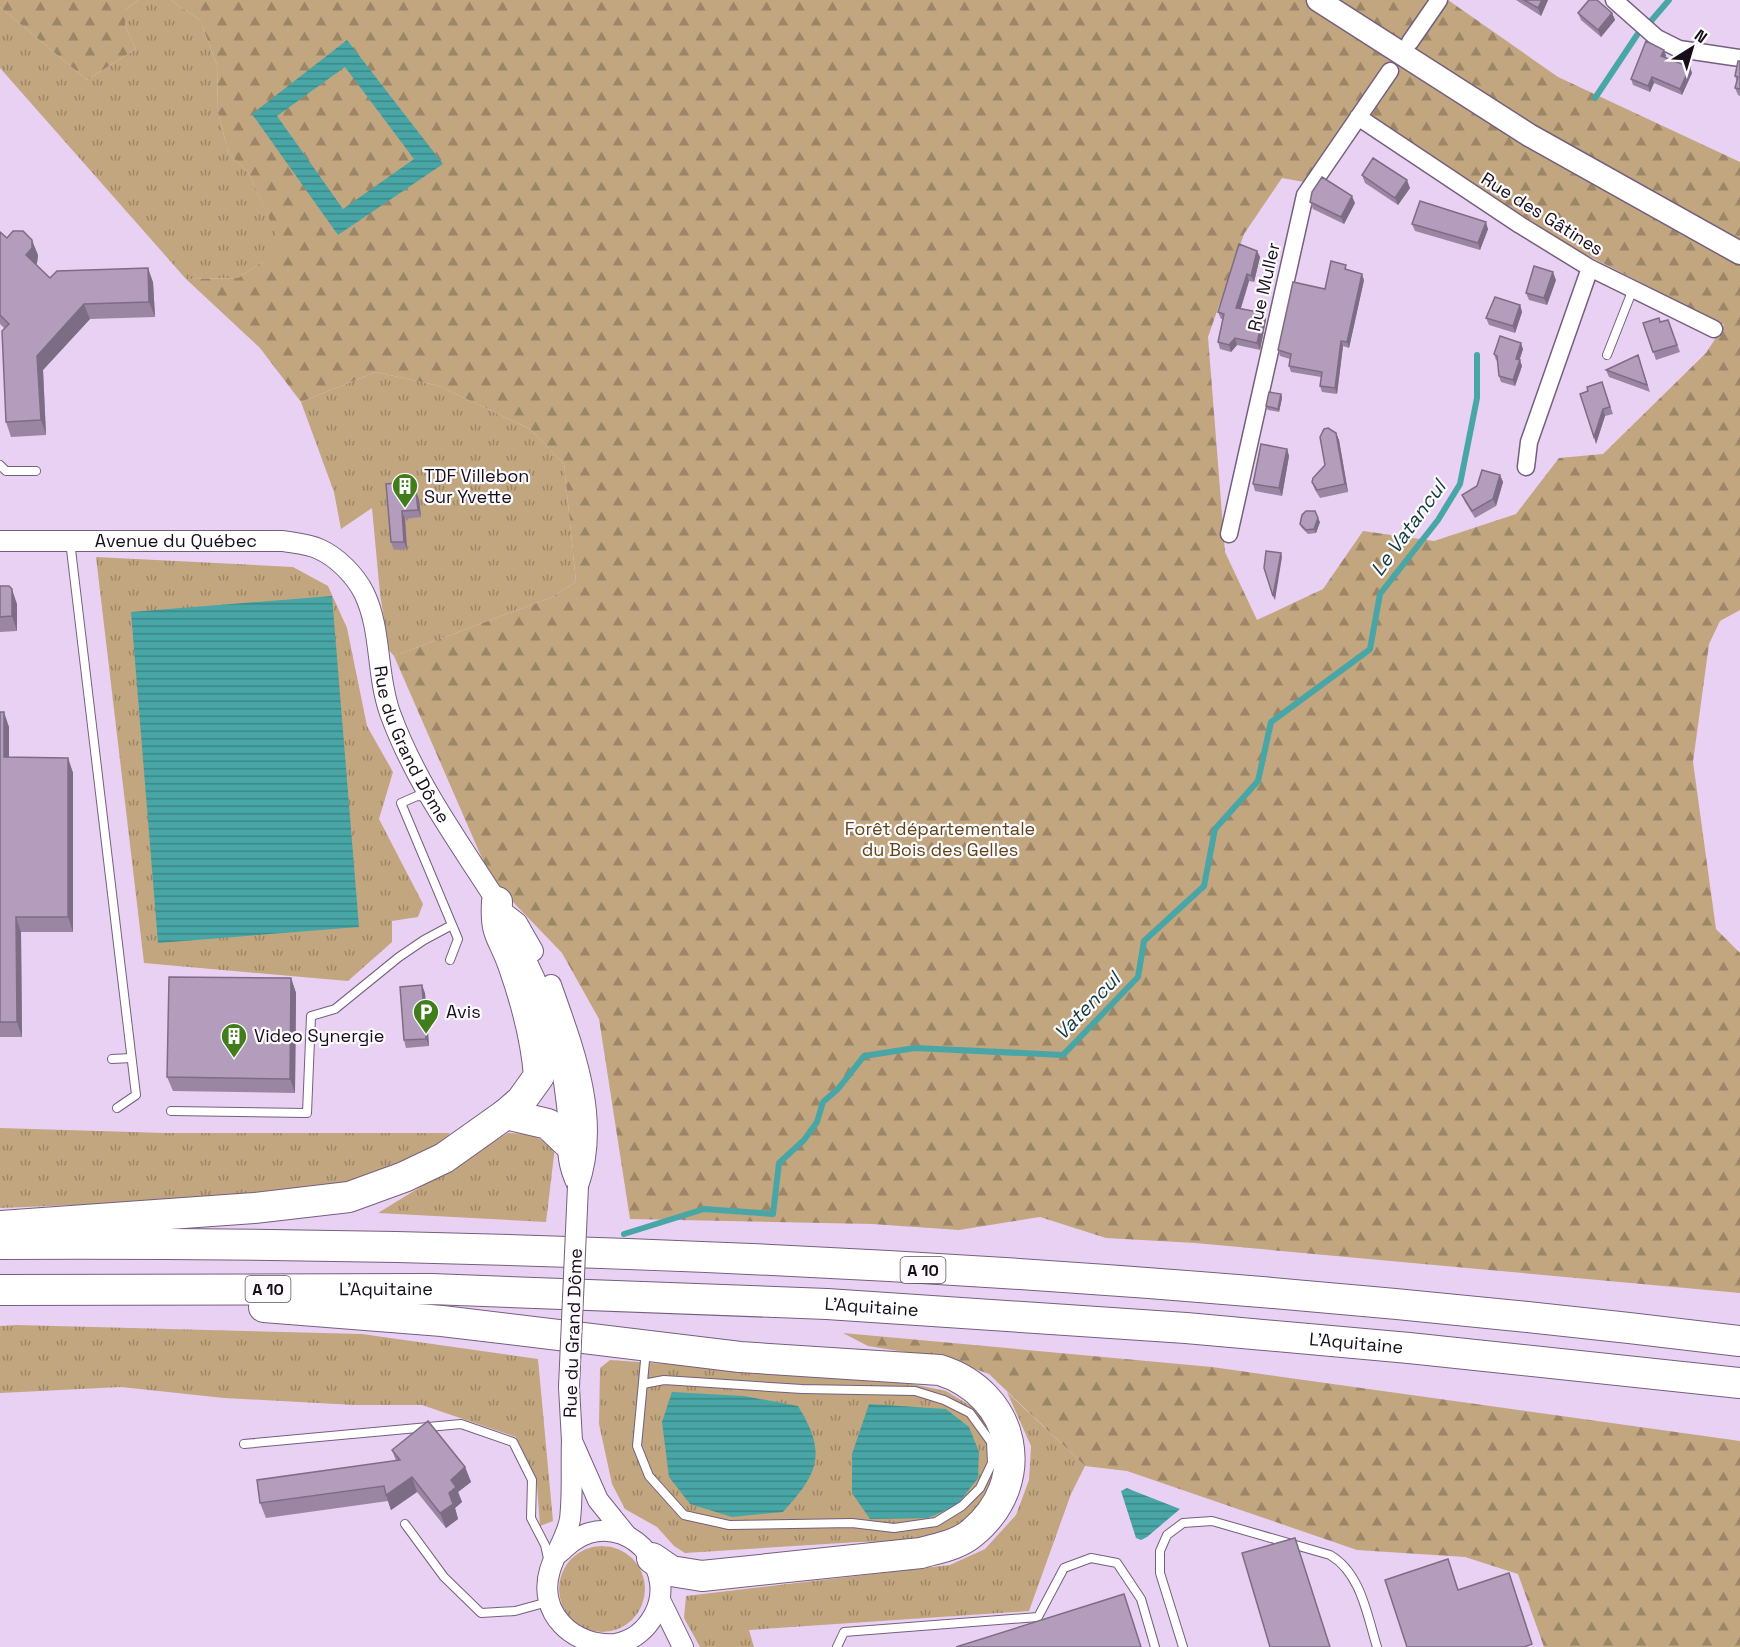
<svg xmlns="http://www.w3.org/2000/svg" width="1740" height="1647" viewBox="0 0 1740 1647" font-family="'Space Grotesk',sans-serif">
  <defs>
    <pattern id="grass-tufts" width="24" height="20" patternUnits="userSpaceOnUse" patternTransform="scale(1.5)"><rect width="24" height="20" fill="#c2a67f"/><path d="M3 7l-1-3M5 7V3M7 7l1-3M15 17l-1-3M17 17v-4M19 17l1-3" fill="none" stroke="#9d8667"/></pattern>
    <pattern id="forest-firs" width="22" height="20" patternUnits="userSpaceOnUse" patternTransform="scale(1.5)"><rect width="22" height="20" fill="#c2a67f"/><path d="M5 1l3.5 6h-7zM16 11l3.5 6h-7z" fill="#9d8667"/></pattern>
    <pattern id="water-rules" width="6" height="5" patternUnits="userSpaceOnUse" patternTransform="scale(1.5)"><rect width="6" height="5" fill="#49a6a7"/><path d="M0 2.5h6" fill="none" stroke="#3c8687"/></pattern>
  </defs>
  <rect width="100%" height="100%" fill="#e9d1f3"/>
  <path fill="url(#grass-tufts)" d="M138 0H171L200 20 217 65 218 113 229 154 248 172 286 255 259 264 238 278 186 279 0 68V7L87 80 136 49 125 26V10Z
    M376 372 439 386 530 429 564 464 576 582 550 598 394 656 389 650 380 594 372 508 341 529 334 492 301 402Z
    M96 557 293 567 328 586 347 628 367 726 393 772 379 819 423 904 418 917 392 921V942L348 981 144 963Z
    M0 1128 165 1133H450L437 1148 365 1180 250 1198 0 1208Z
    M508 1133 530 1134 555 1147 546 1222 378 1213Z
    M17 1325 362 1334 538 1359 553 1521 540 1526 537 1485 516 1437 422 1405H354L224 1398 121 1387 0 1393V1326Z
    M610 1360 893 1380 946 1391 981 1412 998 1441 1001 1473 964 1528 926 1541 858 1542 685 1553 674 1546 657 1527 625 1509 612 1484 599 1424 600 1368Z
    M1007 1392 1085 1466 1071 1494 1029 1611 749 1630 754 1647H700L684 1618 686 1596 950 1565 985 1549 1016 1515 1029 1480 1031 1446Z
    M559 1589a43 43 0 1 1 86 0a43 43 0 1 1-86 0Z"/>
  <path fill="url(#forest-firs)" fill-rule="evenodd" d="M0 0H138L125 10V26L136 49 87 80 0 7Z
    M171 0H1448L1558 77 1740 162V610L1720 621 1709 644 1693 762 1716 929 1740 953V1293L1195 1243 1106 1238 1040 1217 959 1230 872 1224 630 1219 599 1019 562 953 491 879 394 656 550 598 576 582 564 464 530 429 439 386 376 372 301 402 260 348 186 279 238 278 259 264 285 254 248 172 229 154 218 113 217 65 200 20ZM1358 109 1573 248 1724 325 1706 353 1603 454 1559 458 1516 514 1434 541 1363 531 1323 589 1257 620 1225 552 1208 337 1244 234 1282 178 1304 182Z
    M843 1333 1212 1367 1740 1441V1647H1544L1518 1574 1465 1557 1357 1550 1127 1471 1085 1466 989 1374 948 1359 868 1346Z"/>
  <path fill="url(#water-rules)" fill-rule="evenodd" d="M347 40 443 164 338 235 252 114ZM345 67 414 159 343 209 277 116Z
    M332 596 359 927 158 943 131 612Z
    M672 1392 744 1396 798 1406C827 1453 819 1473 783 1512L732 1517 690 1504 669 1477 662 1422Z
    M869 1404 946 1409 969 1427 979 1452 978 1478 957 1505 928 1518 870 1519 852 1493V1454Z
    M1127 1488 1134 1491 1180 1509 1147 1537 1141 1540 1136 1538 1121 1491Z"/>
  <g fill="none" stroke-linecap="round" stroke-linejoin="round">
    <path stroke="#49a6a7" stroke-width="6" d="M1651 21 1669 0
      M1595 98 1637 35
      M1370 649 1380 594 1438 520 1460 484 1477 398V355
      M624 1234 704 1209 773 1214 779 1163 804 1140 817 1122 823 1102 838 1089 864 1056 915 1048 1063 1055 1138 977 1144 941 1204 886 1215 829 1258 781 1271 722 1369 650"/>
    <g stroke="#755f7d" stroke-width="10">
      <path id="service" d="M1607 355 1633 289
        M0 465 6 471H36
        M70 541 136 1095 117 1108
        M429 797 417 796 401 803 458 939 450 960
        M112 1059 131 1058
        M171 1111 307 1113 311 1016 335 1009 399 957 424 940 452 925
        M643 1384 664 1380 802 1389 915 1391 944 1400 970 1413 991 1442 992 1463 980 1488 962 1506 936 1522 894 1528 852 1523 729 1525 684 1515 649 1476 637 1446 646 1350
        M244 1444 461 1424 513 1442 532 1480 531 1518 545 1545 549 1563
        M405 1524 444 1577 481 1613 515 1611 548 1602
        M837 1647 844 1632 1038 1617 1064 1568 1091 1558 1117 1563 1141 1599 1155 1647
        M1183 1647 1160 1573V1551L1167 1535 1183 1523 1212 1521 1330 1555C1361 1573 1367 1615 1377 1647"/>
    </g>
    <g stroke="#755f7d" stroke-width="19">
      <path id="minor" d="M1614 0 1657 38 1679 49 1740 58
        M1410 42 1439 0
        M1358 117 1520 225 1590 268 1714 329
        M1526 467 1529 442 1590 268
        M1229 534 1305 195 1390 71"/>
    </g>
    <g stroke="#755f7d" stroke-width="22">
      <g id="tertiary">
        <path id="s1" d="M0 541H283C294 543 309 544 319 549 337 557 355 575 364 593 382 630 376 674 390 713 416 785 462 846 503 911"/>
        <path d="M504 913 517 923 533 951"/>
        <path d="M515 940C544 989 561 1048 567 1105 571 1138 562 1154 578 1186"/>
        <path d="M551 985C573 1048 602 1119 578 1186"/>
        <path d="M569 1387 572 1441 598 1500 627 1536"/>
        <path d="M559 1553C568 1545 576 1537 589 1533 635 1519 677 1573 654 1615 646 1630 632 1641 615 1644 573 1647 537 1613 550 1570 555 1553 567 1537 570 1519 573 1494 571 1466 572 1441"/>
        <path d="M660 1600 683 1647"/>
      </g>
    </g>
    <g stroke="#755f7d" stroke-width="25">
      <path id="secondary" d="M1318 0 1529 135 1740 253"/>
    </g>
    <g stroke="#755f7d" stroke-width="32">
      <g id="motorway">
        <path d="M506 1114 548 1124 567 1142"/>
        <path d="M0 1226 254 1208 349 1197 404 1177 444 1158 506 1114 521 1101 539 1076C536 1037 526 1001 513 964 503 935 495 936 497 902"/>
        <path d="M0 1244C580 1241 1164 1271 1740 1341"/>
        <path id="s2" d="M0 1290 431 1289 827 1304 1186 1328 1409 1348 1740 1383"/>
        <path d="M264 1307 442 1321 740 1357 940 1370C1015 1394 1035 1481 972 1533 958 1545 938 1548 921 1553L702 1576 671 1571 652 1558"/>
      </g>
    </g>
    <use href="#service" stroke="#fff" stroke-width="8"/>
    <use href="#minor" stroke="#fff" stroke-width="16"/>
    <use href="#tertiary" stroke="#fff" stroke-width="20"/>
    <use href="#secondary" stroke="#fff" stroke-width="22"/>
    <use href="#motorway" stroke="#fff" stroke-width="30"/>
    <g stroke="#755f7d" stroke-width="22" stroke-linecap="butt">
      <path id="tertiary-bridge" d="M569 1387 578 1186"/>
    </g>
    <use href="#tertiary-bridge" stroke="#fff" stroke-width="20"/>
  </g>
  <path fill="#9a86a2" d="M1516 0H1548L1541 16Z
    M1578 13H1612L1615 20 1601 37 1581 20Z
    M1664 50 1666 56 1665 57 1690 67 1692 73 1682 95 1654 83 1650 92 1633 85 1631 79Z
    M1740 61V96L1738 95 1735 88 1737 82 1735 76Z
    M1362 175 1410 188 1398 205 1365 183Z
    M1310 202 1355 203 1344 224 1313 209Z
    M1412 224 1488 229 1480 250 1415 231Z
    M0 232 7 238 38 255 37 263 36 265 50 278 153 282 155 317 90 319 43 370 46 435 11 437 6 422 4 328 0 324Z
    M1257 251 1260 257 1254 282 1249 281 1241 308 1264 313 1266 320 1260 350 1237 345 1231 352 1220 349 1218 342 1223 319H1221L1218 312Z
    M1348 270 1364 280 1349 348 1343 346 1337 394 1322 392 1320 386 1321 377 1291 372 1289 366 1290 359 1280 356 1278 350 1325 289Z
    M1556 280 1547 305 1529 300 1526 293Z
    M1520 305 1522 312 1515 333 1489 325 1486 318Z
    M1668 320 1680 352 1656 360 1643 323 1660 322Z
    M1523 349 1519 360 1522 366 1515 386 1501 382 1499 376 1498 361 1496 360 1494 354Z
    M1638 355 1650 392 1609 377 1606 370Z
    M1602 382 1613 414 1605 416 1596 444 1588 391Z
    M1281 394 1282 398 1279 412 1268 410 1266 406Z
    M1336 433 1339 440 1348 492 1320 498 1315 490 1312 482 1325 465Z
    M1287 449 1289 456 1282 496 1255 491 1253 484Z
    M1500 475 1503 482 1496 506 1475 518 1465 502 1462 495Z
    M406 490 407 493 419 499 421 517 405 519 407 549 394 550 391 542Z
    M1320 522 1316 533 1308 534 1301 527 1300 524Z
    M0 586 17 604V631L0 632Z
    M0 712 9 727V758H68L73 773V932H21L22 1037H0Z
    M291 978 296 993 295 1093 173 1091 167 1077Z
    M425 993 429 1046 406 1048 404 1040Z
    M392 1450 465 1467 471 1482 458 1492 462 1502 455 1508 458 1519 446 1528 417 1492 391 1510 388 1501 266 1518 260 1503 396 1461Z"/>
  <path fill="#7d6d84" d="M1542 0H1548L1541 16 1538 8Z
    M1612 13 1615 20 1601 37 1598 30Z
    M1664 50 1666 56 1663 62 1661 56Z
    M1690 67 1692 73 1682 95 1680 89Z
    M1652 77 1654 83 1650 92 1648 86Z
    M1407 180 1410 188 1398 205 1395 198Z
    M1352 196 1355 203 1344 224 1341 217Z
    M1486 222 1488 229 1480 250 1478 243Z
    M32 240 38 255 37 263 32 270 26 255Z
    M1257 251 1260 257 1254 282 1251 276Z
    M148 268 153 282 155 317 149 302Z
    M1553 272 1556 280 1547 305 1544 298Z
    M1247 274 1249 281 1239 314 1236 308Z
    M1362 274 1364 280 1349 348 1347 342Z
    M84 304 90 319 43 370 46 435 41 420 37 356Z
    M1520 305 1522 312 1515 333 1513 326Z
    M1264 313 1266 320 1260 350 1257 343Z
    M1235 338 1237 345 1231 352 1229 345Z
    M1341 341 1343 346 1337 394 1335 388Z
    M1521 343 1523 349 1518 365 1516 359Z
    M1520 360 1522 366 1515 386 1513 380Z
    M1281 394 1282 398 1279 412 1278 409Z
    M1603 409 1605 416 1596 444 1594 437Z
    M1336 433 1339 440 1348 492 1345 484Z
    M1287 449 1289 456 1282 496 1279 488Z
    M1500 475 1503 482 1496 506 1493 499Z
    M416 492 419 499 421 517 418 510Z
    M402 511 405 519 407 549 404 542Z
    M1318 518 1320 522 1316 533 1314 529Z
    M1281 553 1282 557 1275 600 1273 596Z
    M12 589 17 604V631L12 616Z
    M4 712 9 727V772L4 757Z
    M68 758 73 773V932L68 917Z
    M16 917 21 932 22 1037 17 1022Z
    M291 978 296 993 295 1093 290 1079Z
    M422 985 425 993 429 1046 426 1039Z
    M465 1467 471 1482 458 1492 462 1502 455 1508 458 1519 446 1528 440 1513 449 1493 451 1480Z
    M412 1477 417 1492 391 1510 386 1495Z"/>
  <path fill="#b39cbc" stroke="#7d6d84" stroke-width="1.5" d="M1524 0H1542L1538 8Z
    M1589 0H1597L1612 13 1598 30 1578 13Z
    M1646 41 1664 50 1661 56 1690 67 1680 89 1652 77 1648 86 1631 79Z
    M1738 61H1740V89L1735 88 1738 77 1735 76Z
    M1373 158 1407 180 1395 198 1362 175Z
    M1322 177 1352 196 1341 217 1310 202 1312 192Z
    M1420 201 1486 222 1478 243 1412 224Z
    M13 231H23L32 240V248L26 255 50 278 57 271 148 268 149 302 84 304 37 356 41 420 6 422 2 331 9 324 0 315V232L7 238Z
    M1239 244 1257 251 1251 276 1247 274 1236 308 1264 313 1257 343 1235 338 1229 345 1218 342 1224 314 1218 312Z
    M1331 261 1346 265 1345 269 1362 274 1347 342 1341 341 1335 388 1320 386 1322 372 1289 366 1291 354 1278 350 1293 282 1325 289Z
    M1534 266 1553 272 1544 298 1526 293Z
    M1495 297 1520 305 1513 326 1486 318Z
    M1659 318 1660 322 1668 320 1677 345 1653 352 1643 323Z
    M1500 336 1521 343 1516 359 1520 360 1513 380 1499 376 1497 356 1494 354Z
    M1638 355 1647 385 1606 370Z
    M1602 382 1610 407 1603 409 1594 437 1580 394 1588 391 1587 387Z
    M1269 392 1281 394 1278 409 1266 406Z
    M1328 428 1336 433 1345 484 1317 490 1312 482 1313 478 1325 465 1320 437 1324 429Z
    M1261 444 1287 449 1279 488 1253 484Z
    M1482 470 1500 475 1493 499 1472 511 1462 495 1477 486Z
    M404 482 405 493 416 492 418 510 402 511 404 542H391L386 484Z
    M1306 511H1315L1318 518 1314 529 1306 530 1300 524 1302 515Z
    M1266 551 1281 553 1273 596 1264 568Z
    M0 586H9L12 589V616L0 617Z
    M0 712H4V757L68 758V917H16L17 1022H0Z
    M169 977 291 978 290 1079 167 1077Z
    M422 985 426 1039 404 1040 400 987Z
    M428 1421 465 1467 451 1480 456 1487 449 1493 453 1504 440 1513 412 1477 386 1495 384 1486 260 1503 257 1480 400 1460 392 1450Z
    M1295 1538 1330 1647H1270L1242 1553Z
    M1448 1559 1458 1590 1509 1573 1532 1644 1524 1647H1407L1385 1580Z
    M1124 1594 1141 1647H956Z"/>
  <defs>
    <g id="building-pin" transform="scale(1.35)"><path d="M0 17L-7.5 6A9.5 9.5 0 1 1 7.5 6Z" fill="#417d1a" stroke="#fdfbfe"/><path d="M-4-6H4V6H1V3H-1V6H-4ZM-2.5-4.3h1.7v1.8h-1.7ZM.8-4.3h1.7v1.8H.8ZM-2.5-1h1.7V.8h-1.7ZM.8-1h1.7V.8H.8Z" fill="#fff"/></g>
    <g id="parking-pin" transform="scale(1.35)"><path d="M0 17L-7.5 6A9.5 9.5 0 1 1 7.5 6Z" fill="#417d1a" stroke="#fdfbfe"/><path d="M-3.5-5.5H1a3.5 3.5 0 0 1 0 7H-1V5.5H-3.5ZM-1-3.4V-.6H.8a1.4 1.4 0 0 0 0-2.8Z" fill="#fff"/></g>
  </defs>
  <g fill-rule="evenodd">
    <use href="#building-pin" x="405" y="486"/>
    <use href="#parking-pin" x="426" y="1012"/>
    <use href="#building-pin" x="234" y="1036"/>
  </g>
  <g text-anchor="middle" stroke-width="4.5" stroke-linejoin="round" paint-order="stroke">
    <g fill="#fdfbfe" stroke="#5b555e" stroke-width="1.5">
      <rect x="900.5" y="1257" width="45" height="26" rx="4.5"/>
      <rect x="245.5" y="1276" width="45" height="26" rx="4.5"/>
    </g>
    <g font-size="16" font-weight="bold" fill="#160e1a">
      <text x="923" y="1276">A 10</text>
      <text x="268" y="1295">A 10</text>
    </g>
    <g font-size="18" fill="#160e1a" stroke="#fdfbfe">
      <text transform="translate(1542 214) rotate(32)" y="6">Rue des Gâtines</text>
      <text transform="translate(1264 287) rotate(-77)" y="6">Rue Muller</text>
      <text dy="6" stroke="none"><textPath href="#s1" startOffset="176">Avenue du Québec</textPath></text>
      <text dy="6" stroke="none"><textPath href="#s1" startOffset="544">Rue du Grand Dôme</textPath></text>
      <text dy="6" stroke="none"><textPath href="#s2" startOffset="386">L'Aquitaine</textPath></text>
      <text dy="6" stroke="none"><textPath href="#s2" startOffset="872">L'Aquitaine</textPath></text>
      <text transform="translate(573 1333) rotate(-88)" y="6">Rue du Grand Dôme</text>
      <text dy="6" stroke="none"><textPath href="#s2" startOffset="1358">L'Aquitaine</textPath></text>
    </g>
    <g font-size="18" fill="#160e1a" stroke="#fdfbfe" text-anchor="start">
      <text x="424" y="482">TDF Villebon<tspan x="424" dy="21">Sur Yvette</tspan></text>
      <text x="446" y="1018">Avis</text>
      <text x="254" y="1042">Video Synergie</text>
    </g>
    <g font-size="18" fill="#604418" stroke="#fdfbfe">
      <text x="940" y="835">Forêt départementale<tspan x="940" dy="21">du Bois des Gelles</tspan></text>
    </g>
    <g font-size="20" font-style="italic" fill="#103c3d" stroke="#fdfbfe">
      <text transform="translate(1408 528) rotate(-54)" y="7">Le Vatancul</text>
      <text transform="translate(1087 1006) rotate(-46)" y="7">Vatencul</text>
    </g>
  </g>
  <g transform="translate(1692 48) rotate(37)" stroke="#fdfbfe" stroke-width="4.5" paint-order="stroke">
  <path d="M0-4.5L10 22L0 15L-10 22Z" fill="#160e1a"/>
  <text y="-9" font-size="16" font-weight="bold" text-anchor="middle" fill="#160e1a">N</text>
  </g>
</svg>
